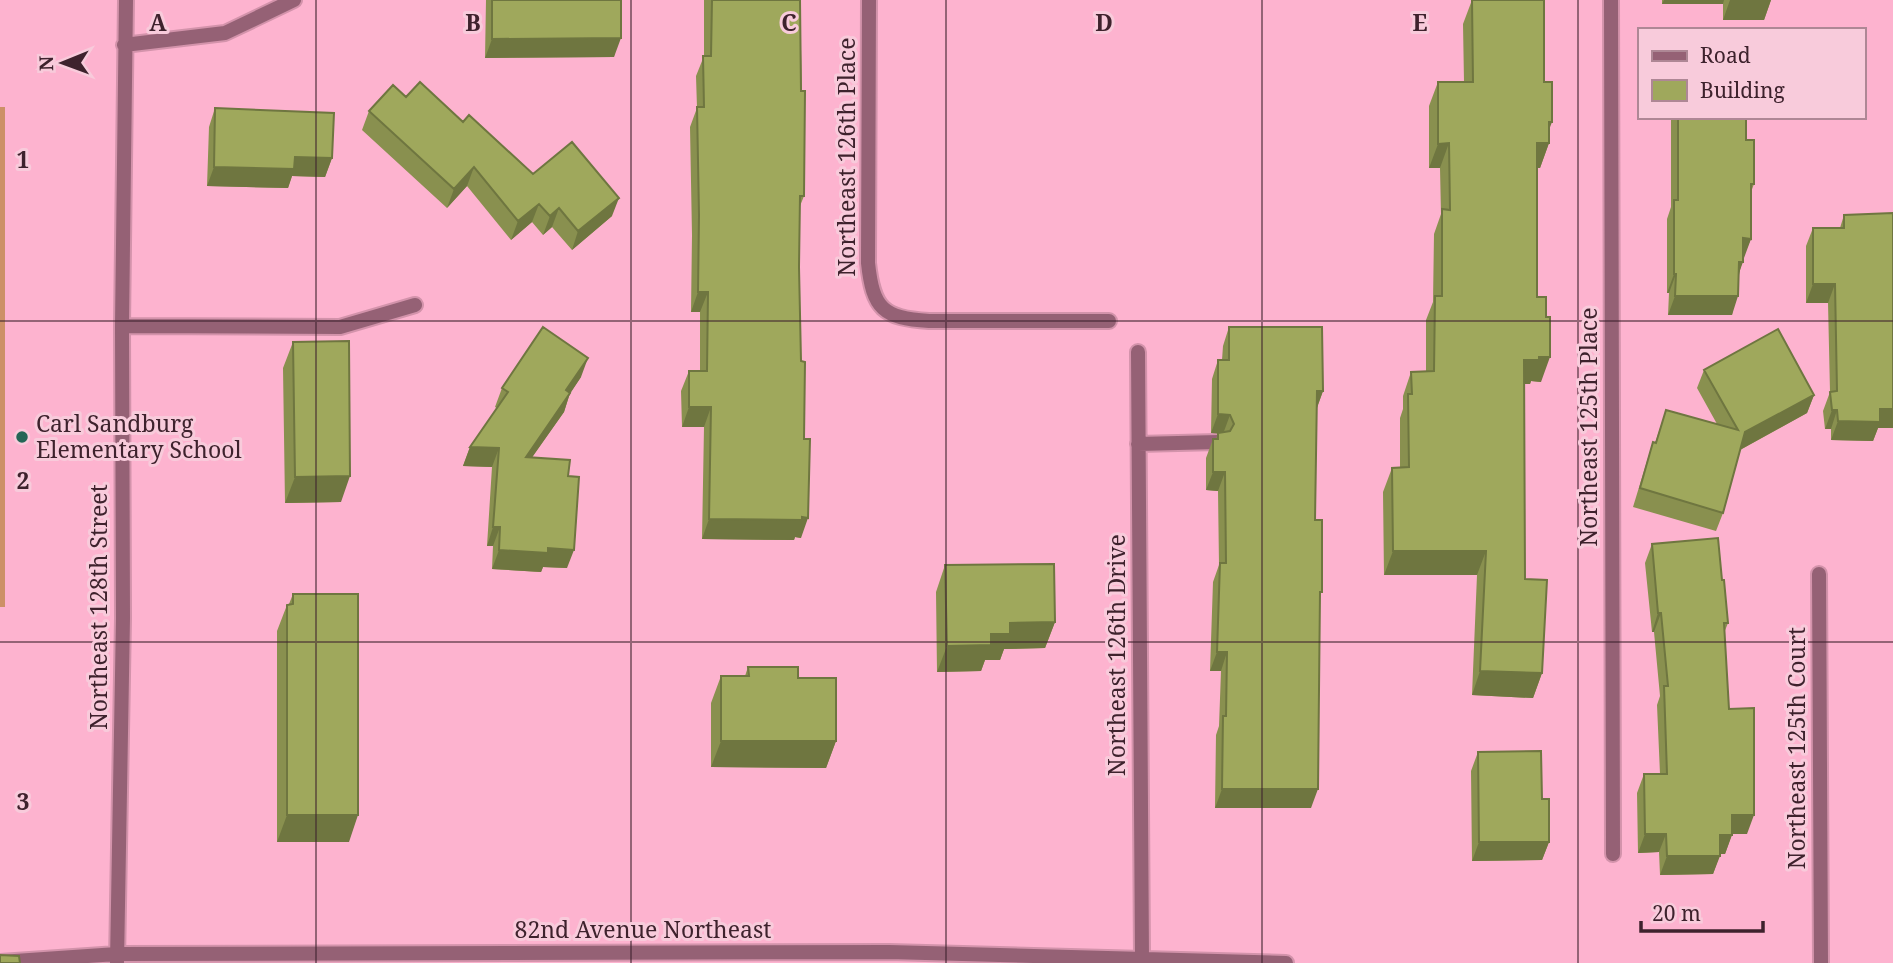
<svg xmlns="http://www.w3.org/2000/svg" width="1893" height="963" viewBox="0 0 1893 963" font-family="'Noto Serif',serif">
  <rect width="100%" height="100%" fill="#fdb3cf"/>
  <path fill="#cd9067" d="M0 107H5V607H0Z"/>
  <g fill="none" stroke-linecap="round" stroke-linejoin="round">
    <g stroke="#d393ab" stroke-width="18">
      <path id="street" d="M869 0 868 263C873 309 883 318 929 321H1109
        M1611 0 1613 854
        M124 45 225 33 294 0
        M122 326 340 327 415 305
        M1138 352 1142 958
        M1138 444 1218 442
        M1819 574 1821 963
        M0 962 117 954 889 952 1286 963
        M117 962 123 618 122 326 126 0"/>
    </g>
    <use href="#street" stroke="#956175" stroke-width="14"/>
  </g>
  <path fill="#89904f" d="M486 0H621L614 57 485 58Z
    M704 0H800L804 196 800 206 799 267 801 538 795 537 794 540 702 539 704 427H682L681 391 689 371H700V312H691L692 235 690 127 697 108 696 76 704 56Z
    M1472 0 1549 132V143L1540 168H1537V297L1541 382 1531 381 1530 384H1525V579L1542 673 1533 698 1472 695 1477 575H1384L1383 492 1392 468H1400V418L1403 409V396L1411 372 1426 371V320L1433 302 1434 234 1441 214 1440 168H1429V106L1438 82H1464L1463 24Z
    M1662 0H1771L1764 20H1723V4H1662Z
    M406 97 463 122 533 174 612 216 572 250 552 227 543 235 532 222 511 240 467 186 447 208 362 130 369 111Z
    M215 108 332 158 325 177 292 176 288 188 207 186 209 127Z
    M1671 117H1746V140L1754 184 1751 192V239L1743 257 1739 275 1732 315H1668L1669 293H1667V219L1671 207Z
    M1844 215 1878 428 1873 441 1831 440V429H1825L1823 411 1830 392 1828 303H1806V246L1813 228H1840Z
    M1229 327 1323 391 1317 408 1315 520 1320 598 1311 808H1215L1216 735 1219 726 1221 671H1210L1213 582 1219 565 1218 491 1206 490V458L1213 439H1216L1218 433H1211L1212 379 1218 360H1222L1223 346Z
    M293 342 341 502 285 503 283 368Z
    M1704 370 1814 395 1807 413 1740 450 1723 513 1716 531 1633 507 1647 461 1653 442 1655 443 1666 410 1717 424 1697 388Z
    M581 377 570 393 564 412 532 457 568 476 567 568 543 567 541 572 492 569 493 546H487L492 467 463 466 470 447 497 408 495 407 502 388Z
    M1652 544 1722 580 1728 623 1724 633 1729 709 1747 834H1732L1725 854H1720L1713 874 1660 875 1659 852 1638 853 1637 793 1644 774H1660L1657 705 1660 696 1654 632H1652L1645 563Z
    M945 565 1055 622 1045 648 1004 649 1000 660H985L981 671 937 672 936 592Z
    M293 594 349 842H277V631L287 605 289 604Z
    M748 667 798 678 836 741 826 768 711 767V703L721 676H745Z
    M1478 752 1542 799 1549 842 1542 860 1472 861 1471 771Z"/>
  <path fill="#6f7640" d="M1664 0H1724L1723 4H1662Z
    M1730 0H1771L1764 20H1723Z
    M621 38 614 57 485 58 492 39Z
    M1549 122H1552L1544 143H1549L1540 168H1528L1537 143Z
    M1449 143 1440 168H1429L1438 144Z
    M295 157 332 158 325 177 292 176 288 188 207 186 214 167Z
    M474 167 467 186 447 208 454 189Z
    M619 198 612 216 572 250 578 231Z
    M539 204 532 222 511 240 518 221Z
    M559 208 552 227 543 235 550 216Z
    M1743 238 1751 239 1744 258 1737 257Z
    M1739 262H1743L1736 281Z
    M1674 274H1676L1669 293H1667Z
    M1813 284H1835L1828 303H1806Z
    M698 292H708L700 312H691Z
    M1675 296H1738L1732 315H1668Z
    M1539 357H1550L1541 382 1531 381 1530 384H1516L1524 360Z
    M588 358 581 377 562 406 570 393 564 412 519 476 526 457 566 390Z
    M1317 391H1323L1316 410Z
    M1814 395 1807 413 1738 451 1745 432Z
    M689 407H711L704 427H682Z
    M1880 409H1893V428H1878L1873 441 1831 440 1838 421Z
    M1832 410H1837L1831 429H1825Z
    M1218 414 1230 415 1223 434 1211 433Z
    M470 447 499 448 492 467 463 466Z
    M1213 472H1225L1218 491 1206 490Z
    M350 476 341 502 285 503 295 477Z
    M808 518 801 538 795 537 794 540 702 539 709 519Z
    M493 527H500L493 546H487Z
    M548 548 574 550 567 568 543 567 541 572 492 569 499 550Z
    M1393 551H1486L1477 575H1384Z
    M1658 613H1661L1654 632H1652Z
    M1055 622 1045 648 1004 649 1000 660H985L981 671 937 672 947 646 991 634 1010 623Z
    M1217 652H1227L1221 671H1210Z
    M1480 671 1542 673 1533 698 1472 695Z
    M721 741H836L826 768 711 767Z
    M1222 789H1318L1311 808H1215Z
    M287 815H358L349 842H277Z
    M1732 815H1754L1747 834H1725Z
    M1645 834H1666L1659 852 1638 853Z
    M1720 835H1732L1725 854H1713Z
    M1479 842H1549L1542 860 1472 861Z
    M1667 856H1720L1713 874 1660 875Z"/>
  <path fill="#9fa85c" stroke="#6f7640" stroke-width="2" d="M492 0H621V38L492 39Z
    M712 0H800L801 91H805L804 196H800L799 267 801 361 805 362 804 439H810L808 518 802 517V520L709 519 711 407H689V371H707L708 292H698L699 215 697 107H704L703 56H711Z
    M1472 0H1544V82H1552V122H1549V143H1537V297H1546V317H1550V357H1539V360H1524L1525 579 1547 580 1542 673 1480 671 1486 551H1393L1392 468 1409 467 1408 394H1412L1411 372 1434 371 1435 296H1442V209L1450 210 1449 143 1438 144V82H1473Z
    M420 82 463 122 469 115 533 174 572 142 619 198 578 231 559 208 550 216 539 204 518 221 474 167 454 189 369 111 393 85 406 97Z
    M215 108 334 113 332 158 295 157 294 169 214 167Z
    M1678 117H1746V140H1754V184H1751V239L1743 238V262H1739L1738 296H1675L1676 274H1674V200H1678Z
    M1893 213V409H1880V422L1838 421 1837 410H1832L1830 392 1837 391 1835 284H1813V228H1844V215Z
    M543 327 588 358 566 390 570 393 526 457 570 460 568 476 579 477 574 550 548 548V553L499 550 500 527H493L499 448 470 447 508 392 502 388Z
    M1229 327H1322L1323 391H1317L1315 520H1322V592H1320L1318 789H1222L1223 716H1226L1227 652H1217L1220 563H1226L1225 472H1213V439H1218V433L1230 431 1234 424 1230 415 1218 414V360H1229Z
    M1778 329 1814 395 1745 432 1723 513 1640 488 1653 442 1656 443 1666 410 1738 430 1704 370Z
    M349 341 350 476 295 477 293 342Z
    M1718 538 1722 580H1724L1728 623H1724L1729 709 1754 708V815H1732V835H1720V856H1667L1666 834H1645L1644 774H1667L1664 686H1668L1661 613H1658L1652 544Z
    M1054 564 1055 622 1010 623V634H991V645L947 646 945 565Z
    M293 594H358V815H287V605L293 604Z
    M748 667H798V678H836V741H721V676H749Z
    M1541 751 1542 799H1549V842H1479L1478 752Z
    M0 955 19 956 20 963H0Z"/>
  <path fill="none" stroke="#3e222d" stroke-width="2" stroke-opacity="0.55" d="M316 0V963M631 0V963M946 0V963M1262 0V963M1578 0V963M0 321H1893M0 642H1893"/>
  <circle fill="#246656" stroke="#f8cbdb" stroke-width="2.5" cx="22" cy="437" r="7"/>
  <g text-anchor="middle" stroke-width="6" stroke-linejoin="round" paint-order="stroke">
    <g font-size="23" fill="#3e222d" stroke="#f8cbdb">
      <text transform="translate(847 157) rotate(-90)" y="8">Northeast 126th Place</text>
      <text transform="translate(1589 427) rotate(-90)" y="8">Northeast 125th Place</text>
      <text transform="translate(99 607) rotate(-90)" y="8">Northeast 128th Street</text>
      <text transform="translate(1117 655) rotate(-90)" y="8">Northeast 126th Drive</text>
      <text transform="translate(1797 748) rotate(-90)" y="8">Northeast 125th Court</text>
      <text x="643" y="938">82nd Avenue Northeast</text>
    </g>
    <g font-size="23" fill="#3e222d" stroke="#f8cbdb" text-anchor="start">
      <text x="36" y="432">Carl Sandburg<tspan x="36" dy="26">Elementary School</tspan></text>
    </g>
  </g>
  <g font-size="23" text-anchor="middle" font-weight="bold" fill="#3e222d" stroke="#f8cbdb" stroke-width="6" stroke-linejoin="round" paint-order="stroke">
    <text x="158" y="31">A</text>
    <text x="473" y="31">B</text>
    <text x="789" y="31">C</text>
    <text x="1104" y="31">D</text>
    <text x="1420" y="31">E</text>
    <text x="23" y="168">1</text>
    <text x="23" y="489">2</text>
    <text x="23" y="810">3</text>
  </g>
  <rect x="1638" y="28" width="228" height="91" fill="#f8cbdb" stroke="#ae8795" stroke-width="2"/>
  <rect x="1652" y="51" width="35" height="10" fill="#956175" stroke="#ae8795" stroke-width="2"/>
  <text x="1700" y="63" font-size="21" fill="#3e222d">Road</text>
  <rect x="1652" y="80" width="35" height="21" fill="#9fa85c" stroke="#ae8795" stroke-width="2"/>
  <text x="1700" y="98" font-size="21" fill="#3e222d">Building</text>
  <g transform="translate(63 63) rotate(269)" stroke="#f8cbdb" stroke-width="5" paint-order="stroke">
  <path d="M0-5L12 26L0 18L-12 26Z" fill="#3e222d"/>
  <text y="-10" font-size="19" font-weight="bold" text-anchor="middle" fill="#3e222d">N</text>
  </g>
  <path d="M1641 921v10h122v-10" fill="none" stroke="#3e222d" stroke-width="3.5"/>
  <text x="1652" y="921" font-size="21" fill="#3e222d" stroke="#f8cbdb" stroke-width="5" paint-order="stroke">20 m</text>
</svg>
